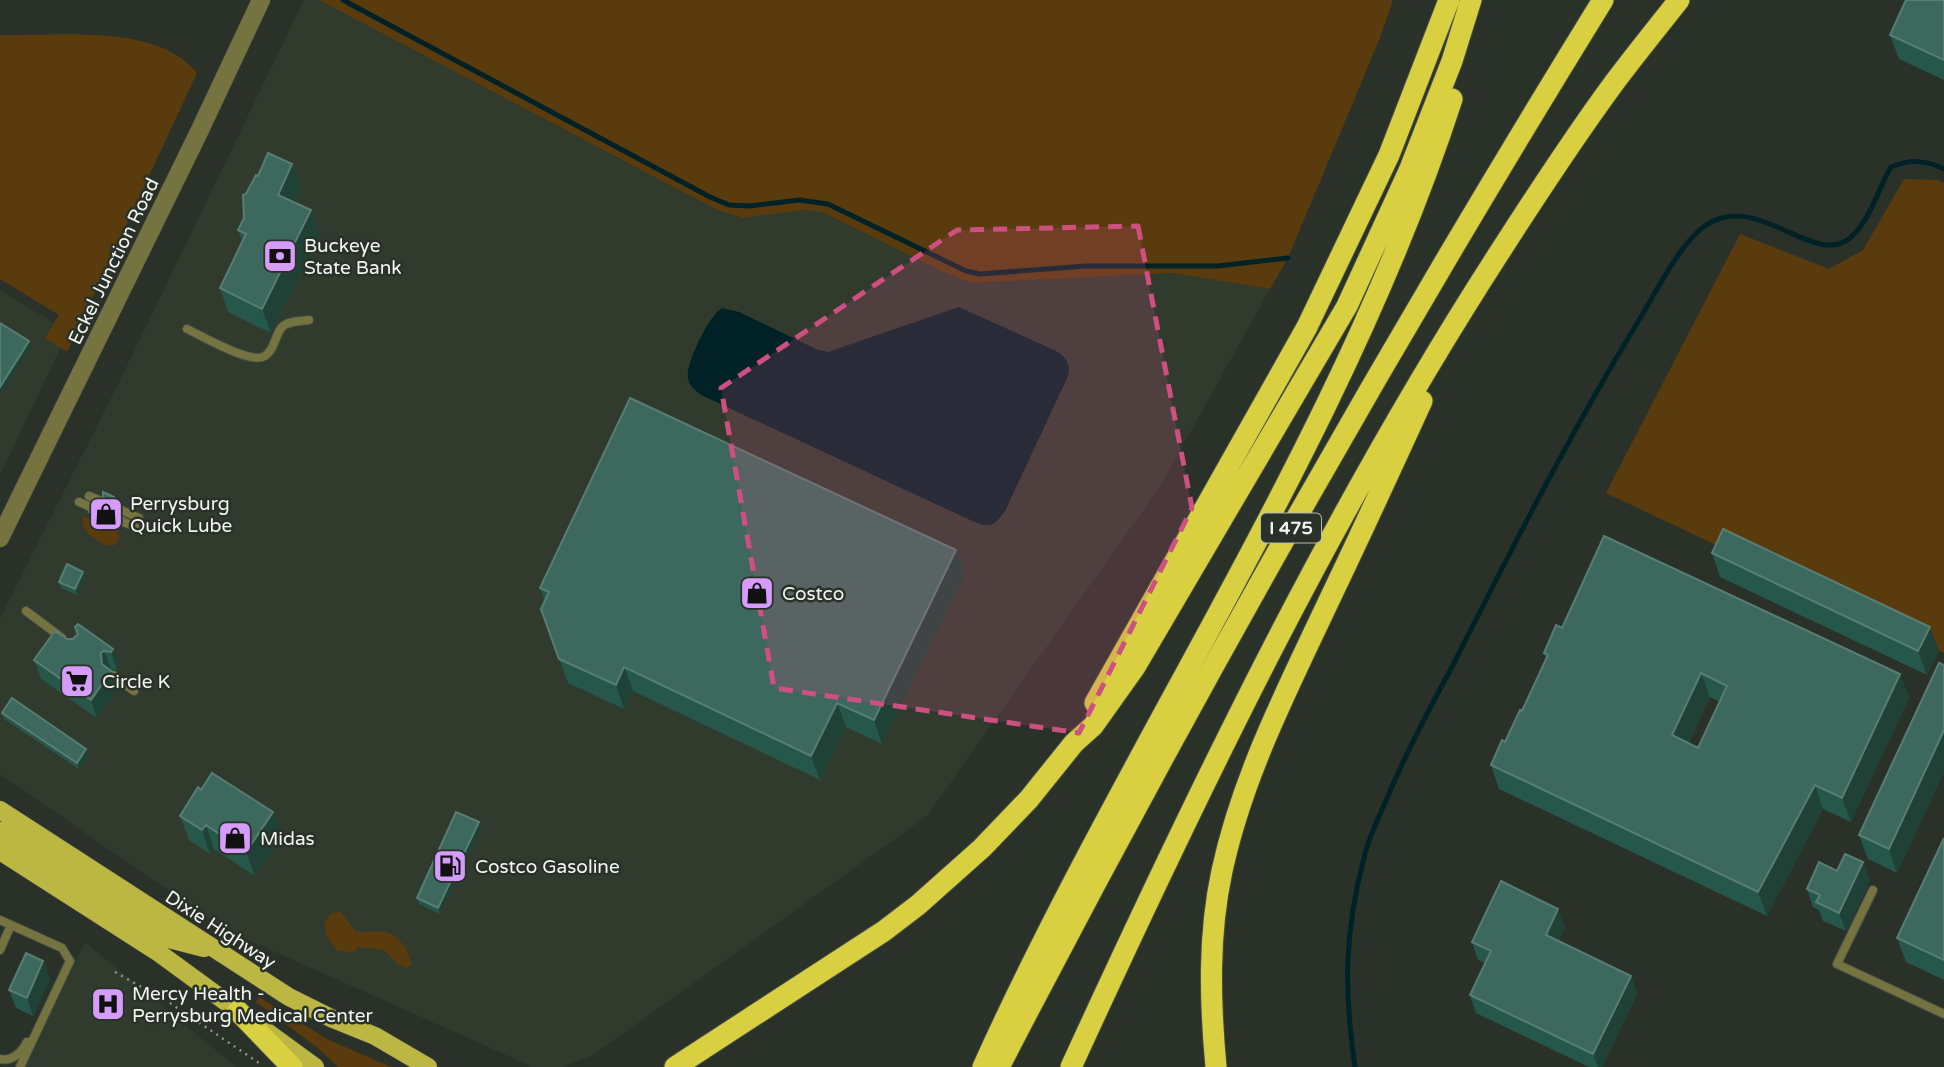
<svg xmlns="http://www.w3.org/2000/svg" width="1944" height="1067" viewBox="0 0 1944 1067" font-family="'Varela Round',sans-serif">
  <rect width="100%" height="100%" fill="#2a3129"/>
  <path fill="#303b2d" d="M304 0H319L717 210 744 218 804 210 822 212 943 272 971 283 1172 273 1270 289 1161 485 927 816 593 1055 562 1067H533L224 929 0 774V619L125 370Z
    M0 290 54 323 46 336 61 347 0 475Z
    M85 942 236 1067H25Z"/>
  <path fill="#5a3b0e" d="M319 0H1393L1380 38 1288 258 1270 289 1172 273 971 283 943 272 822 212 804 210 744 218 717 210Z
    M0 35C57 36 159 23 197 73L67 352 45 338 59 315 0 279Z
    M1904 179 1938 180 1944 183V653L1606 493 1740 234 1829 269 1863 250Z
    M83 516 117 530 119 538 115 545 108 546C95 540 80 532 83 516Z
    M341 912 355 931C363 933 370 931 378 931 397 931 409 948 411 965L406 968 397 963 384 950 359 947 352 952 338 951 327 937 324 923 332 913Z
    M259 997 327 1039 391 1067H338L319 1049 256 1002Z"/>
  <path fill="#002227" d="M959 307 1056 351C1066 358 1071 363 1068 376L1005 511C992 530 986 527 968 519L701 395C695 390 689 386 688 378 685 364 710 314 722 308L739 312 818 350 828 352Z"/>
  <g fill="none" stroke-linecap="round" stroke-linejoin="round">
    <path stroke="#002227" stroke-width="5" d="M343 0 710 197 729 205 749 206 799 200 828 204 966 271 980 274 1086 266H1218L1288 258
      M1355 1067C1344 991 1344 933 1364 858 1368 839 1377 821 1385 803 1405 754 1430 708 1455 661 1512 548 1570 434 1636 325 1653 298 1677 248 1702 228 1754 186 1813 269 1850 238 1870 221 1878 189 1891 167 1910 159 1926 160 1944 169"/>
    <g stroke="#464d45" stroke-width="10">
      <path id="service" d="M187 329C202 336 251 365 265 356 275 349 275 335 282 327 288 321 301 321 309 320
        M89 496 99 500
        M79 502 95 509
        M119 509 139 518
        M115 518 135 527
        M26 611 62 638
        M113 675 134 691
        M1873 890 1837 964 1944 1014
        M0 920 62 948 70 961 20 1067
        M0 950 11 925
        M0 1059C12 1062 22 1052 27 1042"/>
    </g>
    <g stroke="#464d45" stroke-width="19">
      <path id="tertiary" d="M0 538 199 132 261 0"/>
    </g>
    <g stroke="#464d45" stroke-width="19">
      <path id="primary" d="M0 810 289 997 333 1019 375 1036 428 1067
        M0 831 169 939 204 948
        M0 851 159 953 315 1067"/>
    </g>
    <g stroke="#464d45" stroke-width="23">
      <path id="motorway" d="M1095 703 1307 327 1389 155 1449 0
        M238 1011 292 1067
        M675 1067 884 931 918 905 982 848 1029 799 1074 743 1093 726 1135 667 1347 306 1409 171 1452 61 1471 0
        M983 1067C1131 740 1341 442 1452 99
        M999 1067C1187 704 1388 348 1603 0
        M1071 1067C1200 786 1335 506 1503 247 1539 191 1575 136 1614 83 1635 55 1657 28 1679 0
        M1216 1067C1210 1002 1208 935 1222 871 1242 778 1285 694 1325 609 1358 540 1390 471 1422 401"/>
    </g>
    <path stroke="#8f958e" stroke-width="2.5" stroke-dasharray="2 5" stroke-linecap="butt" d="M115 972 170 1003 262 1065"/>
    <use href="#service" stroke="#757340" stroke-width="8"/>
    <use href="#tertiary" stroke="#757340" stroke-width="18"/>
    <use href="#primary" stroke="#bcb643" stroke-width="18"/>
    <use href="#motorway" stroke="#d8d040" stroke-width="21"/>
  </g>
  <path fill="#26574b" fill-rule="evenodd" d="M1944 0V80L1899 59 1890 35Z
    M301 188 294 202 320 234 271 333 228 312 220 288 242 241 238 230Z
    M116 503 109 515 112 524 111 527 91 519 89 512Z
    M956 550 965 574 882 744 846 727 820 780 633 691 624 709 568 683 541 609 545 601 540 588Z
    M1712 553 1939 651 1927 675 1720 577Z
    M83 572 85 578 77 595 61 588 59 582Z
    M1562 628 1900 674 1909 698 1851 822 1823 809 1767 916 1499 789 1491 765 1505 742 1522 711 1546 660 1544 653ZM1710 697 1720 702 1698 748 1689 743Z
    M78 634 113 649 119 667 117 670 111 669 110 670 111 671 118 689 97 718 41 679 34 660 67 639H73Z
    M1944 665V772L1897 873 1868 859 1859 835Z
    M2 713 86 749 89 755 79 769 4 719Z
    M180 816 282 836 255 876 214 849 210 854 189 840Z
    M481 829 440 914 419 904 417 898Z
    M1944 838V980L1906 962 1897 938Z
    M1863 862 1870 881 1846 931 1823 921 1819 910 1813 907 1807 889 1837 871Z
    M1565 927 1558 941 1631 976 1637 994 1602 1067H1589L1476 1013 1470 995 1485 963 1478 960 1472 942Z
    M43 961 50 980 33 1016 16 1008 9 990Z"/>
  <path fill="#1f4136" d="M292 164 301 188 287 219 278 195Z
    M311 210 320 234 271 333 262 309Z
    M29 341 31 347 0 396V387Z
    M114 497 116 503 109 516 107 510Z
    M956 550 965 574 882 744 874 720Z
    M83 572 85 578 77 595 75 589Z
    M1930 627 1939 651 1927 675 1918 651Z
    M113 649 119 667 117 670 111 652Z
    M104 651 111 669 107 672 111 671 118 689 97 718 91 700 102 664 101 653Z
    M624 667 633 691 624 709 616 685Z
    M1701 673 1710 697 1681 759 1672 735Z
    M1900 674 1909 698 1851 822 1842 798Z
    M837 703 846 727 820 780 811 756Z
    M1944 730V772L1897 873 1889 849Z
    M86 749 89 755 79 769 77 763Z
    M1815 785 1823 809 1767 916 1758 892Z
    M273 812 282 836 255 876 246 852Z
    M479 822 481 829 440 914 438 908Z
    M206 825 214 849 210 854 202 830Z
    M1863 862 1870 881 1846 931 1839 913Z
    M1558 909 1565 927 1552 953 1546 935Z
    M43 961 50 980 33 1016 27 998Z
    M1631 976 1637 994 1602 1067H1598L1593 1054Z"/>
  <path fill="#3c685d" stroke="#587e74" stroke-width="2" fill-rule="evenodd" d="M1906 0H1944V60L1890 35Z
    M268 153 292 164 278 195 311 210 262 309 220 288 246 234 238 230 244 218 243 195 246 194 256 175 258 176Z
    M0 323 29 341 0 387Z
    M630 398 956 550 874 720 837 703 811 756 624 667 616 685 559 659 541 609 549 592 540 588Z
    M103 492 114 497 107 510 110 518 109 521 89 512 91 509 98 506 99 500 103 497Z
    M1723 529 1930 627 1918 651 1712 553Z
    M1604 536 1900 674 1842 798 1815 785 1758 892 1491 765 1502 740 1505 742 1520 710 1522 711 1548 655 1544 653 1556 625 1562 628ZM1701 673 1727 686 1698 748 1672 735Z
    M67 564 83 572 75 589 59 582Z
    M78 624 113 649 111 652 104 651 101 653 102 664 111 671 91 700 34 660 55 631 67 639H73L78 634 75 627Z
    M1939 663 1944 665V730L1889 849 1859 835Z
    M12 698 86 749 77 763 2 713Z
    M212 773 273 812 246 852 206 825 202 830 180 816 198 787 201 790Z
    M456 812 479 822 438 908 417 898Z
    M1944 838V960L1897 938Z
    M1845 854 1863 862 1839 913 1816 902 1820 895 1807 889 1819 862 1837 871Z
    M1501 881 1558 909 1546 935 1631 976 1593 1054 1470 995 1491 951 1472 942Z
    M26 953 43 961 27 998 9 990Z"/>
  <path fill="#ce5080" fill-opacity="0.2" stroke="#ce5080" stroke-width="5" stroke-dasharray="14 9" stroke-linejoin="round" d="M1138 226 1192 508 1079 733 774 688 721 388 957 230Z"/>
  <defs>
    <g id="bank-square" transform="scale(1.75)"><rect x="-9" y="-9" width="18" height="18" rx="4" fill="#d59cfb" stroke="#2a3129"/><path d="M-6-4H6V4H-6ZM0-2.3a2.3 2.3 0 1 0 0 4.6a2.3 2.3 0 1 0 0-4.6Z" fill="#111"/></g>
    <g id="shop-square" transform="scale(1.75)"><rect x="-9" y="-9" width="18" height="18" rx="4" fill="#d59cfb" stroke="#2a3129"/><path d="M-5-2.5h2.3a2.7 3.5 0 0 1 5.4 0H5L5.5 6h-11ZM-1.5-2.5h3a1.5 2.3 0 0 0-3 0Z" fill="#111"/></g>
    <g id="supermarket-square" transform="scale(1.75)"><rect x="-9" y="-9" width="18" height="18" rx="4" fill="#d59cfb" stroke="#2a3129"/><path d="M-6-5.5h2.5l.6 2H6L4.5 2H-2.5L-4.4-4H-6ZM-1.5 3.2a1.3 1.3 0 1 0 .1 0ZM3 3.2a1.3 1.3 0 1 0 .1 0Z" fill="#111"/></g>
    <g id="fuel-square" transform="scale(1.75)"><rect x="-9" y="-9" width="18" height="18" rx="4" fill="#d59cfb" stroke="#2a3129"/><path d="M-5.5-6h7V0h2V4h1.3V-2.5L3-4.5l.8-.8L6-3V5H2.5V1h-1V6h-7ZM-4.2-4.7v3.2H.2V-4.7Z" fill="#111"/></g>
    <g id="hospital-square" transform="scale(1.75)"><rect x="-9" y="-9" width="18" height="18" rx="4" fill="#d59cfb" stroke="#2a3129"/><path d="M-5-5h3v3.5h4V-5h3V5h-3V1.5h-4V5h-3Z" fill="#111"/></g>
  </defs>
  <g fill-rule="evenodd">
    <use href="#bank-square" x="280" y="256"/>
    <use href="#shop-square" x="106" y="514"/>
    <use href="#shop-square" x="757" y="593"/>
    <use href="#supermarket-square" x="77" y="681"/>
    <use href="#shop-square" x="235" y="838"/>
    <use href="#fuel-square" x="450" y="866"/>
    <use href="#hospital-square" x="108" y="1004"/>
  </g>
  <g text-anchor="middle" stroke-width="5" stroke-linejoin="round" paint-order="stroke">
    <rect fill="#2a3129" stroke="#b5bbb4" stroke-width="2" x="1261" y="513.5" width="60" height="29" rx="5"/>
    <g font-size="18" font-weight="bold" fill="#f1f6f0">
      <text x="1291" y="534">I 475</text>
    </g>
    <g font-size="19" fill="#f1f6f0" stroke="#2a3129" text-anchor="start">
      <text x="304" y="252">Buckeye<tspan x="304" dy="22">State Bank</tspan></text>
      <text x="130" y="510">Perrysburg<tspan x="130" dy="22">Quick Lube</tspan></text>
      <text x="782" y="600">Costco</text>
      <text x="102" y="688">Circle K</text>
      <text x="260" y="845">Midas</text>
      <text x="475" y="873">Costco Gasoline</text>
      <text x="132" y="1000">Mercy Health -<tspan x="132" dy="22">Perrysburg Medical Center</tspan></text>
    </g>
    <g font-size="19" fill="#f1f6f0" stroke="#2a3129">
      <text transform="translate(113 261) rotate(-64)" y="7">Eckel Junction Road</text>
      <text transform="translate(221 929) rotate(33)" y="7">Dixie Highway</text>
    </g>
  </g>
</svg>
